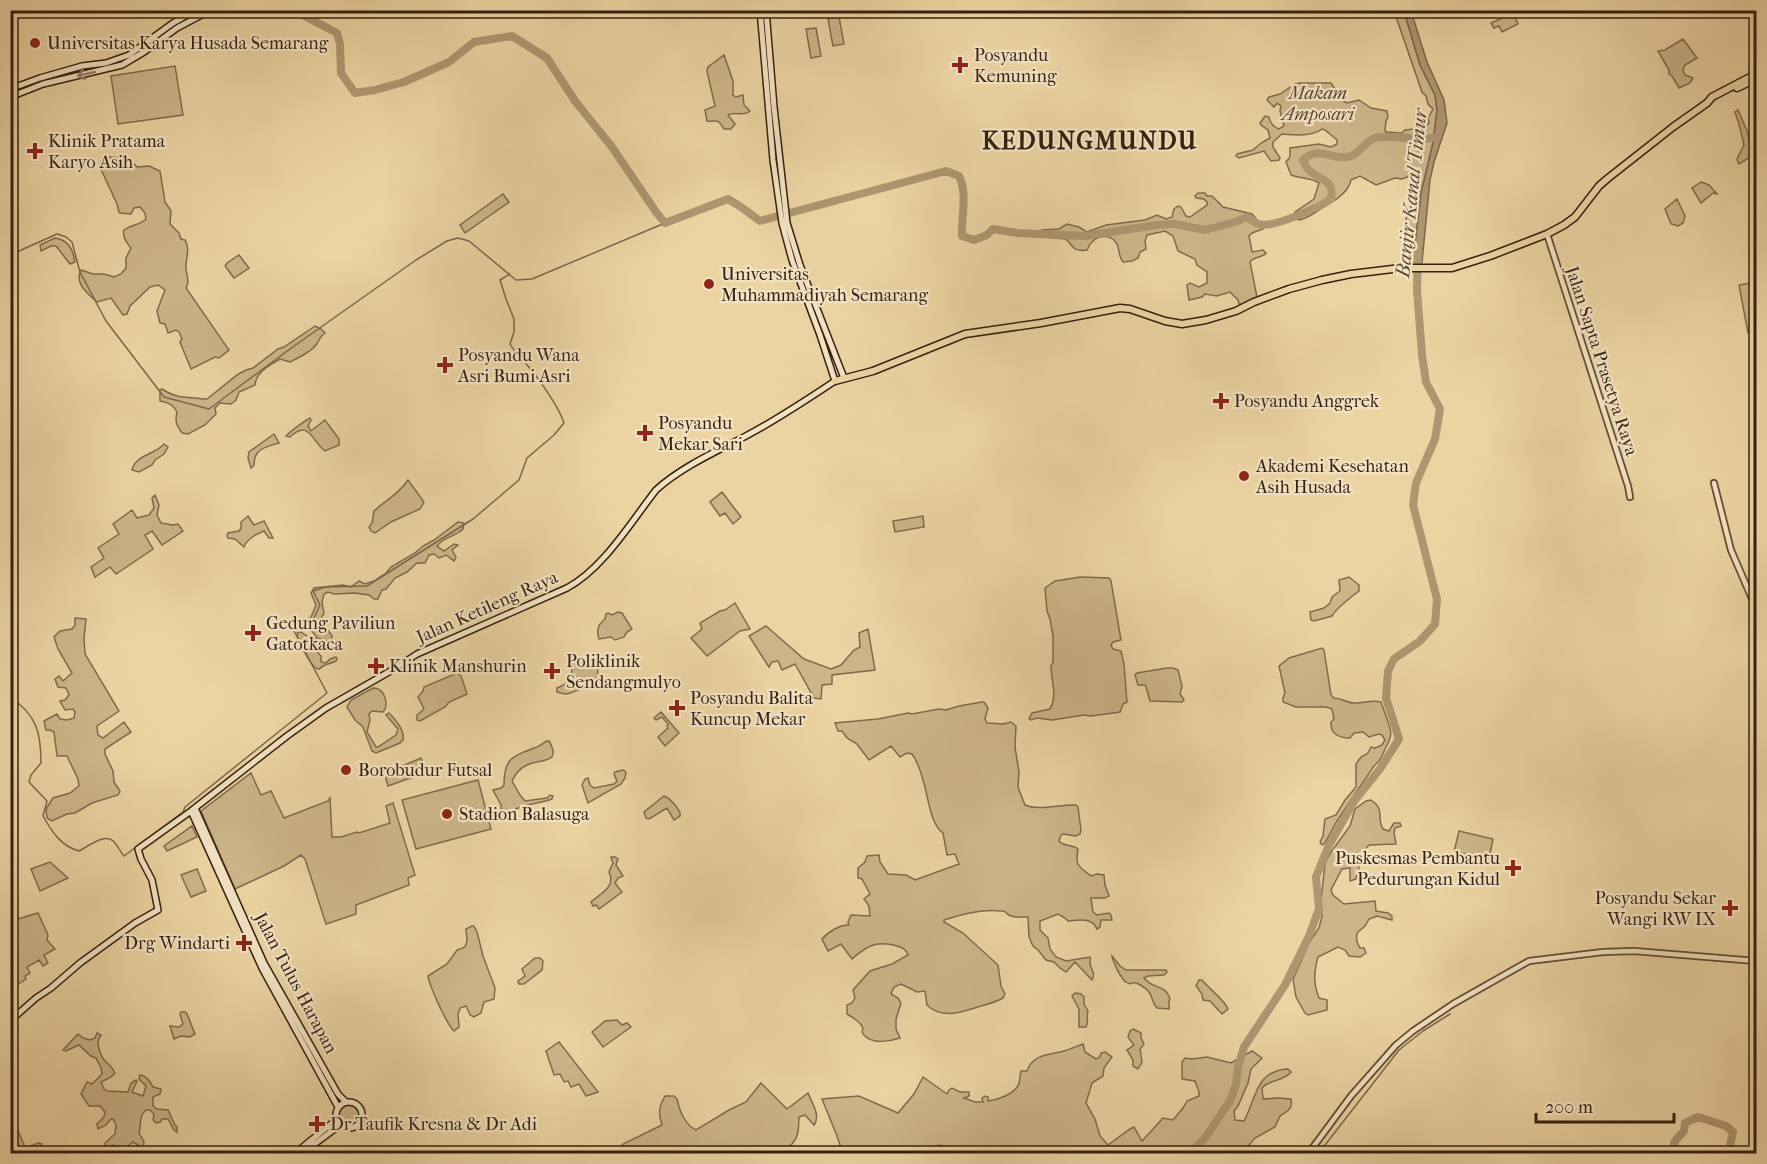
<svg xmlns="http://www.w3.org/2000/svg" width="1767" height="1164" viewBox="0 0 1767 1164" font-family="'IM FELL French Canon',serif">
  <rect width="100%" height="100%" fill="#ecd4a2"/>
  <filter id="stains"><feTurbulence type="fractalNoise" baseFrequency=".00333" numOctaves="4"/><feColorMatrix values="0 0 0 0 .2 0 0 0 0 .09 0 0 0 0 .02 0 0 0 .5 -.17"/></filter>
  <radialGradient id="worn" r=".72"><stop offset=".6" stop-color="#630" stop-opacity="0"/><stop offset="1" stop-color="#630" stop-opacity=".3"/></radialGradient>
  <path fill="#cdb589" stroke="#816a4d" stroke-width="1.5" d="M1394 11H1404L1420 65 1435 95 1437 110 1433 143 1421 193 1415 245V264H1409L1406 259 1411 236 1406 219 1411 207V202L1414 199C1413 192 1414 186 1415 179L1410 176 1402 179 1395 178 1376 185 1360 176 1351 180C1347 197 1328 203 1316 212 1309 216 1306 219 1298 220L1294 214 1295 212 1314 199 1319 183C1311 177 1301 179 1291 175L1286 162 1290 157V148L1319 144 1331 147 1337 144V140L1325 130 1322 129C1312 137 1294 135 1282 134L1273 142V147L1280 158 1279 160 1271 161 1264 151 1239 158 1236 156 1237 154 1253 150 1261 143 1270 138 1268 130 1261 125 1260 123 1265 116 1269 117C1270 123 1274 127 1279 129L1284 126 1280 111 1281 106 1277 103 1274 107 1267 100 1269 97 1280 94 1295 84 1300 83H1331L1343 101 1347 103 1359 100 1371 108 1387 111 1388 117 1386 121 1385 130 1386 132 1402 133 1405 130 1424 128 1429 123 1428 118 1433 109 1428 104 1426 96 1422 92Z
    M1513 13 1518 24 1502 32 1499 26 1494 28 1491 23Z
    M839 17 844 44 833 46 828 19Z
    M816 28 821 56 811 58 806 29Z
    M1683 39 1697 58 1685 65 1683 70 1685 75 1693 78 1690 83 1679 88 1672 76 1669 74V70L1658 51 1665 50Z
    M724 55 733 81V95L736 97 743 95 744 105 750 111C744 117 735 111 728 115L735 124 731 129H724C717 118 719 122 707 121L705 110 715 106 707 71 708 67Z
    M175 66 183 115 118 124 111 76Z
    M1738 110 1747 131 1754 155 1739 164 1737 159 1744 145 1739 124 1735 112Z
    M107 157 128 158 137 167 149 166 160 171 165 202 171 211 170 224 179 233 181 239 185 240C191 250 185 259 186 269 187 277 190 281 186 288L229 350 219 358 215 357 191 369 180 342 182 339 179 332 176 330 168 333 165 324 160 323 157 311 165 290 158 285 150 287 130 306 127 314 123 315 111 298 97 302C87 293 74 283 81 270L93 274H104L114 277 121 274 126 268V258L131 248C127 243 122 237 124 230 131 225 140 225 146 219L145 213 140 207 134 208 131 214 120 213 119 212 117 204 100 167 101 161Z
    M1701 182 1709 185 1717 194 1713 193 1701 203 1692 188Z
    M1198 193H1205L1207 196H1212L1223 207 1252 214 1263 227V229L1252 233 1249 236 1252 252 1263 250 1266 253C1263 258 1254 256 1250 262L1257 297 1242 305 1239 304 1238 300 1230 292 1217 296 1205 294 1202 297 1189 300 1187 285 1190 283 1199 287 1207 283V272L1197 265 1195 259 1178 251 1173 236 1165 231 1147 235 1145 241 1146 249 1140 252 1138 258 1132 261 1123 262C1118 256 1120 250 1117 244 1111 234 1099 235 1092 242 1089 244 1089 247 1087 250 1074 252 1073 247 1066 239L1043 237 1040 232 1042 230 1059 229 1067 224 1079 227 1087 232 1106 225 1145 220 1157 215 1166 219 1172 217 1174 209 1178 206 1181 207 1186 216 1190 217 1207 205V202L1204 199 1196 198 1195 196Z
    M503 194 509 202 465 233 460 225Z
    M1677 199 1685 216 1683 223 1678 226 1671 224 1665 209Z
    M55 238C69 240 73 250 75 262L70 264 56 246H51L41 251 40 245Z
    M239 255 249 268 234 278 225 266 227 263Z
    M1756 282V332L1748 333 1739 285Z
    M315 326 321 329 325 333C319 337 320 340 316 345 311 352 298 358 290 362L280 359C270 365 256 372 255 385L239 392 236 400 231 404 220 403 215 408 216 414 205 425 188 434 182 433C176 425 175 421 177 412 172 403 168 403 160 401V390L162 389C176 398 182 397 197 398 200 399 204 399 207 399L237 375 246 370 253 368 278 349 284 347Z
    M310 418 311 420 308 426 311 431 325 420 339 439V445L325 451C311 440 309 419 290 437L286 436C288 433 306 420 310 418Z
    M274 434 279 443C266 447 254 448 254 465L251 468 248 458 249 452Z
    M164 444 168 447 164 454 155 460 152 465 139 472 132 470C136 454 155 455 164 444Z
    M408 480 424 502 420 509 391 522 375 533 371 531 369 527 372 523 374 511C386 500 399 494 408 480Z
    M722 492 741 517 733 524 725 513 720 516 710 502Z
    M155 495 159 505 157 515 161 523 173 525 178 524 183 531 162 545 152 531 145 535 153 549 116 574 110 567 95 577 91 567 104 558 98 548 119 534 113 524 132 510 137 518 149 515 154 508 152 498Z
    M248 516 254 525 264 521 273 538H269L264 531C256 534 246 540 244 547L235 539 228 538 227 536 228 533 239 531 241 528V522Z
    M923 516 924 527 895 532 893 521Z
    M458 522 464 523 463 529C455 537 443 537 437 546L444 551 454 544 458 545 452 550 456 557 454 561 446 555 439 558 434 554 429 555 425 563H417L407 572 395 578 386 589 382 590 378 599H374L369 595 355 593 334 594 328 592 324 594 322 602 324 614 322 616V622L332 636 331 642 317 638 312 631 304 628 303 624 311 617 316 605 311 593 314 588 343 585 351 587 359 581 365 584 374 581 386 573 391 567 415 553 423 546 434 540Z
    M1080 577 1109 578 1111 581 1121 640 1113 642 1111 645 1113 649 1121 651 1124 664 1127 702 1123 704 1120 712 1091 716 1084 715 1052 720 1037 718 1031 720 1029 719 1032 713 1050 709C1058 694 1051 682 1051 666L1053 662V636L1050 619 1047 611 1045 588 1055 581Z
    M1349 577 1359 585V591C1351 597 1336 609 1332 616L1314 621 1311 620 1310 612 1324 608 1330 603 1332 597 1340 591 1339 580Z
    M735 603 750 629 740 631 707 656 691 638 702 629 700 623 720 611 725 610Z
    M618 612 622 613 632 629 627 632 624 637 615 640 611 637 599 639C596 630 598 624 605 619L606 614 608 613 612 615Z
    M75 618 86 619 84 639 85 654 119 711 97 726 98 735 103 738 124 722 131 732 105 749V754L113 771 114 782 120 791 118 795 92 803 75 813 67 814 52 821 47 818 46 809 53 798 70 793 79 786 78 779 67 756H57L54 732 50 730H46L44 721 57 714 60 719 67 720 74 718 75 712 73 709 65 710 60 701 65 700 69 695 66 688 58 687 55 679 59 676 63 681 72 673 58 649 54 637 60 631 72 629 75 625Z
    M766 626 804 659 831 669 841 665 854 650 860 647 859 633 868 629 875 670 832 675V684L822 685 821 699 814 698 795 664 782 670 778 661 772 662 769 667 749 636Z
    M301 632 310 638 316 639 319 645 326 648V650L317 652 321 656V662L326 663 330 659 336 657 337 659 336 661C332 663 327 664 323 666 321 667 320 669 319 669 312 670 297 639 297 633Z
    M1322 648 1324 650 1331 695 1334 698C1341 698 1347 703 1354 703 1363 704 1371 699 1381 702 1383 707 1384 711 1386 716 1391 732 1394 733 1385 749 1382 756 1381 760 1374 766L1337 821 1325 843 1322 845 1320 842 1323 836 1325 819 1336 815 1345 800 1356 787V764L1361 757 1368 753 1371 747 1375 748 1382 745 1385 740 1382 735 1379 734 1369 737 1363 732 1354 733 1350 738C1339 738 1330 734 1331 722L1334 719 1332 709 1326 707H1296L1283 702V698L1285 693 1279 666 1289 658Z
    M578 658 583 665 594 664 598 670 597 682C594 683 570 694 567 694 564 694 560 693 557 692V688C573 682 571 676 573 661Z
    M1167 668H1173L1178 670 1182 686 1180 694 1184 700 1182 702 1150 701 1146 687 1145 685H1138L1135 675 1137 673Z
    M457 673 461 676 467 694 449 702 445 707 420 721 417 720V715L424 709 418 697 423 691 424 687Z
    M373 688C384 687 390 705 383 712L372 711 369 714 370 720 367 732 376 747H378L396 735 398 729 386 715 389 713C396 720 405 730 403 740L400 743 376 753 372 751 363 727 355 720 347 707 351 700Z
    M982 702H984L988 708 985 719 987 723 1003 724 1011 722 1016 726 1015 747 1019 772 1018 787 1025 805C1038 811 1061 804 1076 805L1078 807 1081 830 1080 834 1076 836 1063 834 1061 835 1059 841C1064 847 1072 844 1078 849 1075 866 1078 866 1091 876L1097 874 1104 875 1105 885 1109 896 1105 898H1091L1093 912 1097 915 1109 913 1111 915 1112 920H1101L1100 927 1097 929C1092 917 1078 920 1068 921L1065 918 1058 914 1040 921V930L1048 938 1050 949 1056 957 1066 961 1090 957C1091 959 1090 961 1090 963 1091 970 1096 973 1092 980L1075 962 1066 972 1060 968 1054 962 1046 960 1038 950 1033 946 1029 937 1028 917C1021 917 1014 918 1009 915 1002 911 1008 911 1001 911 981 909 963 914 944 920V922L963 933 998 965 1001 986 1005 994 1003 998C996 1002 989 1004 981 1006 963 1012 942 1020 927 1005L925 991 917 992 901 984 894 987 891 994 898 998 901 1003 896 1019V1029L900 1038C891 1041 872 1045 864 1035 859 1029 865 1033 862 1026 859 1021 852 1017 847 1014V1005L852 1003 855 998 853 990 870 971 892 964 908 955C905 947 900 947 893 945 874 941 866 947 852 959L841 944 828 951 822 939C828 932 841 924 849 925L848 922 851 915 870 916 869 906 864 899 870 894 862 879 858 878V868L865 862 867 856 879 855 880 862 888 874 906 875 915 880 959 864 955 854 947 855 943 833C930 824 928 795 923 780 921 772 918 764 914 757L912 754 907 753 900 757 891 746 869 760 857 744 847 738 842 731H838L835 723 878 719 908 713 912 714 939 709 946 710 959 706Z
    M661 712 679 733 665 746 658 737 668 728 667 726 668 724 662 717 656 720 654 718Z
    M547 741H549C563 765 539 758 525 766 519 769 515 775 512 781L520 795 525 801 547 798 550 795 553 796 552 799C536 805 515 803 505 819H502L501 805 493 790 501 788 504 785C504 759 511 757 534 748 539 747 543 743 547 741Z
    M421 758 427 772 388 786 385 775 388 774 387 772 400 765 402 766Z
    M623 770 626 772 625 778 621 784 588 803 582 785 585 779 588 778 590 785 594 788 614 784 617 781 614 774 615 772Z
    M251 773 261 795 271 791 284 818 328 801 330 798 332 837H341L357 832 359 833 390 823 386 806 393 803 415 875 408 878 409 885 356 905V914L326 924 305 859 301 855 284 866 235 889 201 811Z
    M478 780 491 829 416 849 402 800Z
    M664 796C671 798 676 806 680 812V816L674 820 667 808 649 819 646 818 644 812Z
    M1371 800C1386 810 1376 818 1383 829L1389 831 1394 823H1400L1401 826 1395 828 1394 833 1396 844 1369 845 1363 852 1356 879 1350 881V868L1342 869 1331 890 1333 895 1344 904 1375 901 1376 911 1388 913 1392 916V920L1377 916 1369 919 1365 926 1358 932C1355 937 1357 943 1360 948H1364L1366 953 1360 957 1349 956 1345 950 1338 947 1318 957C1314 972 1313 983 1319 998L1327 1000V1010L1308 1015 1305 1013 1296 997 1293 979 1310 941 1319 928 1322 916 1321 900 1325 863 1331 852 1350 826 1355 809 1366 801Z
    M192 826 197 837 167 851 164 846Z
    M1459 831 1493 839 1489 859 1454 852Z
    M611 857H615L618 859 616 865 623 876 618 878 615 883 622 892 599 909 596 905 593 906 591 902C601 893 616 887 609 872L613 863Z
    M50 862 68 878 40 891 31 869Z
    M197 869 206 891 191 897 181 875Z
    M11 903H14L18 919 38 913 48 935 47 940 55 949 44 955 48 963 43 966 39 960 27 967 30 973 25 976 26 979 14 987 17 993 11 996Z
    M472 926H474L477 932 483 956 495 988 494 999 484 1002 481 1013 474 1017 470 1015 466 1006 460 1008 458 1014 459 1027 454 1031C447 1025 429 985 428 976L447 964 457 950 465 947 467 941 466 929Z
    M1112 956 1120 966 1126 970H1166L1167 972 1164 975 1148 976 1144 978C1153 990 1165 983 1170 999L1169 1001V1009L1157 1008C1152 1003 1153 996 1148 991 1146 988 1139 984 1136 983 1129 982 1132 986 1126 982 1121 979 1113 962 1112 956Z
    M535 958H540L543 961 542 970 524 984H519L518 981 525 976 522 969Z
    M1199 980H1202C1210 990 1224 999 1228 1009L1222 1014 1210 1001 1203 1000 1202 994 1196 986Z
    M1075 993 1081 994 1084 997V1004L1088 1011C1086 1016 1089 1022 1086 1027H1079V1009L1072 996Z
    M181 1012H185L187 1014 195 1034 190 1037 181 1036 174 1039 170 1026 179 1027 183 1024 180 1014Z
    M617 1020 622 1025 627 1023 631 1027 603 1047 592 1032 605 1021Z
    M1133 1029 1141 1033V1038L1144 1044 1140 1049 1142 1062 1138 1069 1133 1066V1060L1127 1050 1134 1045 1128 1037 1130 1031Z
    M97 1033 101 1035C97 1041 98 1043 99 1049 104 1066 109 1060 115 1073L111 1077 101 1082 104 1089 107 1091 128 1092 131 1083 136 1080 137 1081 132 1092 143 1096 146 1086 139 1079 140 1075C145 1075 151 1082 153 1087L161 1089 160 1094 153 1097V1106L157 1109 168 1110 175 1125 177 1127V1132L174 1130 168 1119H162L160 1122 156 1123 153 1120 154 1114 150 1110H146C138 1117 142 1124 139 1133L144 1142 143 1148 133 1142 125 1148 127 1154 119 1153 114 1145 105 1148V1143L115 1134 116 1125 113 1119H111L106 1125 98 1129 97 1124 104 1117 105 1112 100 1106H89L81 1094 87 1082 92 1084 102 1074 101 1068 96 1058 91 1056 79 1045 66 1051 63 1050 78 1034 83 1038 90 1040 95 1038Z
    M559 1042 598 1092 586 1096 579 1084 571 1087 568 1081 564 1082 560 1074 554 1075 546 1051Z
    M1083 1044 1085 1052 1096 1059 1100 1057 1101 1053 1105 1052 1112 1057 1104 1068 1103 1076 1092 1083 1086 1103 1095 1119 1100 1136 1108 1145 1130 1129 1134 1127 1142 1141 1163 1118 1173 1120 1183 1108 1187 1101 1199 1096V1092L1195 1081 1182 1079V1062L1185 1058 1192 1059 1207 1057 1231 1063 1252 1051 1262 1058 1251 1069 1248 1083 1238 1106 1234 1111 1235 1120 1244 1121C1257 1097 1255 1071 1288 1069L1291 1072C1283 1082 1270 1079 1262 1088L1263 1099 1278 1098 1291 1099C1293 1110 1287 1111 1280 1116L1275 1127 1255 1138 1249 1145 1250 1149 1255 1153 953 1154 944 1146 938 1145 930 1153 843 1154 837 1136 822 1099 859 1096 898 1113 914 1094 923 1077 947 1094 949 1090 952 1088 960 1092H969V1096L964 1098 975 1102H983L982 1098 985 1096 988 1097V1101C997 1100 1012 1095 1018 1086 1020 1082 1020 1075 1021 1071H1027C1033 1054 1049 1055 1064 1051 1071 1049 1077 1046 1083 1044Z
    M761 1083 787 1109 808 1093C812 1103 821 1116 814 1125L805 1115 799 1117C798 1130 800 1137 789 1147 787 1149 783 1152 781 1153 766 1158 746 1141 729 1154L614 1153 623 1144 662 1125C658 1113 659 1107 665 1096H674L677 1099C679 1110 685 1125 696 1130L729 1110 746 1102Z
    M337 1116a11 11 0 1 1 22 0a11 11 0 1 1-22 0Z
    M10 1122 13 1128 18 1131 25 1147 31 1146 38 1143 42 1144 38 1150V1153H11Z"/>
  <path fill="#ae9671" stroke="#7e664b" stroke-width="1.5" d="M1404 11H1411L1427 62 1444 100 1447 123 1434 162 1430 180 1422 262 1416 263 1415 245 1421 193 1433 143 1437 110 1435 95 1420 65Z"/>
  <g fill="none" stroke-linecap="round" stroke-linejoin="round">
    <path stroke="#7e664b" stroke-width="1.5" d="M10 255 57 234 66 237 72 242 80 272 106 321 164 397 209 409 290 349 416 260 447 241 458 238 469 241 516 280 532 279 665 223
      M10 697C37 715 41 733 41 763L31 775 29 782 47 801 43 816C52 832 61 846 79 851 89 846 106 831 115 843 119 847 120 852 124 856L183 812 185 807 327 693 293 629 313 620 320 605 313 591 326 587 367 586 473 519 519 480 527 458 554 435 564 423C559 407 539 379 528 366 522 358 515 353 510 344L514 332V319L506 299 500 280 510 274
      M1318 1154 1399 1050 1423 1031 1450 1014"/>
    <path stroke="#ae9671" stroke-width="8" d="M293 10 337 33 340 44 341 73 355 93 375 90 404 82 449 62 474 42 512 36 547 58 575 101 612 147 656 212 665 223 728 199 741 207 760 221 946 171 959 176C968 195 961 215 962 236L974 240 987 235 993 229 1017 233 1085 236 1157 225 1175 224 1205 230 1235 222 1247 217C1250 219 1255 223 1259 224 1272 229 1319 207 1331 199 1335 178 1318 181 1308 169 1305 167 1305 163 1303 160 1320 145 1329 160 1348 157 1359 155 1365 141 1375 138 1378 137 1381 137 1384 137 1402 136 1420 141 1437 137
      M1189 1154 1205 1138 1230 1101 1236 1084 1238 1067 1244 1047 1285 985 1309 936 1319 909 1316 877 1328 847 1355 800 1380 769 1399 739 1386 698 1388 671 1394 659 1420 641 1435 624 1437 599 1413 505 1416 483 1435 439 1440 409 1426 382 1422 355 1417 290 1418 253
      M1671 1154 1675 1141 1684 1131 1685 1123 1698 1117 1726 1126 1733 1132 1728 1154"/>
    <g stroke="#634c35" stroke-width="8">
      <path id="tertiary" d="M1547 234 1628 486 1630 497
        M1714 483 1731 550 1756 608
        M1308 1154 1351 1096 1396 1045 1413 1031 1453 1004 1529 961 1603 952 1634 951 1756 961"/>
    </g>
    <g stroke="#351f11" stroke-width="8">
      <path id="secondary" d="M766 10 774 107 787 223 800 265 844 378
        M10 89 40 78 82 66 106 63 129 55 173 23 196 10
        M10 97 43 84 122 65 144 52 177 28 211 10
        M195 808 264 963 338 1094 346 1102
        M191 811 262 968 338 1107
        M10 1021 36 998 51 988 80 963 135 923 158 910 152 880 141 859 138 849 191 811 287 736 326 708 394 669 417 654 567 588C603 569 631 522 656 490 680 468 715 452 744 437 775 421 805 401 835 381L820 335 792 260 782 223 773 160 760 10
        M336 1115a13 13 0 1 1 26 0a13 13 0 1 1-26 0Z
        M294 1154 336 1120
        M301 1154 340 1125"/>
    </g>
    <g stroke="#351f11" stroke-width="9">
      <path id="primary" d="M1737 88 1756 79
        M835 381 873 371 965 334 1041 323 1120 308 1130 309 1165 321 1182 324 1206 320 1236 311 1254 302 1289 289 1322 280 1351 274 1401 268H1452L1490 256 1547 234 1564 225 1575 217 1599 186 1607 179 1673 127 1707 103 1712 97 1756 74"/>
    </g>
    <use href="#tertiary" stroke="#f3e3c3" stroke-width="4.5"/>
    <use href="#secondary" stroke="#f3e3c3" stroke-width="5"/>
    <use href="#primary" stroke="#ecd4a2" stroke-width="6"/>
  </g>
  <defs><path id="oneway-shaft" d="M-6 0H5M1.5-3L5.5 0L1.5 3" fill="none" stroke-width="1.6" stroke-linecap="round" stroke-linejoin="round" transform="scale(1.5)"/></defs>
  <use stroke="#94816a" href="#oneway-shaft" transform="translate(86 74) rotate(167)"/>
  <g fill="#8f2418" stroke="#f3e3c3" stroke-width="2">
    <circle cx="35" cy="43" r="6"/>
    <path d="M957 56h6v6h6v6h-6v6h-6v-6h-6v-6h6z"/>
    <path d="M32 142h6v6h6v6h-6v6h-6v-6h-6v-6h6z"/>
    <circle cx="709" cy="284" r="6"/>
    <path d="M442 356h6v6h6v6h-6v6h-6v-6h-6v-6h6z"/>
    <path d="M1218 392h6v6h6v6h-6v6h-6v-6h-6v-6h6z"/>
    <path d="M642 424h6v6h6v6h-6v6h-6v-6h-6v-6h6z"/>
    <circle cx="1244" cy="476" r="6"/>
    <path d="M250 624h6v6h6v6h-6v6h-6v-6h-6v-6h6z"/>
    <path d="M373 657h6v6h6v6h-6v6h-6v-6h-6v-6h6z"/>
    <path d="M549 662h6v6h6v6h-6v6h-6v-6h-6v-6h6z"/>
    <path d="M674 699h6v6h6v6h-6v6h-6v-6h-6v-6h6z"/>
    <circle cx="346" cy="770" r="6"/>
    <circle cx="447" cy="814" r="6"/>
    <path d="M1510 859h6v6h6v6h-6v6h-6v-6h-6v-6h6z"/>
    <path d="M1727 899h6v6h6v6h-6v6h-6v-6h-6v-6h6z"/>
    <path d="M241 934h6v6h6v6h-6v6h-6v-6h-6v-6h6z"/>
    <path d="M314 1115h6v6h6v6h-6v6h-6v-6h-6v-6h6z"/>
  </g>
  <g text-anchor="middle" stroke-width="4.5" stroke-linejoin="round" paint-order="stroke">
    <g font-size="18" fill="#351f11" stroke="#f3e3c3" text-anchor="start">
      <text x="47" y="49">Universitas Karya Husada Semarang</text>
      <text x="974" y="61">Posyandu<tspan x="974" dy="21">Kemuning</tspan></text>
      <text x="48" y="147">Klinik Pratama<tspan x="48" dy="21">Karyo Asih</tspan></text>
      <text x="721" y="280">Universitas<tspan x="721" dy="21">Muhammadiyah Semarang</tspan></text>
      <text x="458" y="361">Posyandu Wana<tspan x="458" dy="21">Asri Bumi Asri</tspan></text>
      <text x="1234" y="407">Posyandu Anggrek</text>
      <text x="658" y="429">Posyandu<tspan x="658" dy="21">Mekar Sari</tspan></text>
      <text x="1256" y="472">Akademi Kesehatan<tspan x="1256" dy="21">Asih Husada</tspan></text>
      <text x="266" y="629">Gedung Paviliun<tspan x="266" dy="21">Gatotkaca</tspan></text>
      <text x="566" y="667">Poliklinik<tspan x="566" dy="21">Sendangmulyo</tspan></text>
      <text x="389" y="672">Klinik Manshurin</text>
      <text x="690" y="704">Posyandu Balita<tspan x="690" dy="21">Kuncup Mekar</tspan></text>
      <text x="358" y="776">Borobudur Futsal</text>
      <text x="459" y="820">Stadion Balasuga</text>
      <text x="1500" y="864" text-anchor="end">Puskesmas Pembantu<tspan x="1500" dy="21">Pedurungan Kidul</tspan></text>
      <text x="1716" y="904" text-anchor="end">Posyandu Sekar<tspan x="1716" dy="21">Wangi RW IX</tspan></text>
      <text x="230" y="949" text-anchor="end">Drg Windarti</text>
      <text x="330" y="1130">Dr Taufik Kresna &amp; Dr Adi</text>
    </g>
    <g font-size="18" font-style="italic" fill="#5b442f" stroke="#f3e3c3">
      <text x="1318" y="99">Makam<tspan x="1318" dy="21">Amposari</tspan></text>
    </g>
    <g font-size="18" fill="#351f11" stroke="#f3e3c3">
      <text transform="translate(1602 361) rotate(72)" y="6">Jalan Sapta Prasetya Raya</text>
      <text transform="translate(487 607) rotate(-24)" y="6">Jalan Ketileng Raya</text>
      <text transform="translate(296 983) rotate(62)" y="6">Jalan Tulus Harapan</text>
    </g>
    <g font-size="20" font-style="italic" fill="#5f4933" stroke="#f3e3c3">
      <text transform="translate(1411 193) rotate(-84)" y="7">Banjir Kanal Timur</text>
    </g>
    <g font-size="24" font-weight="bold" letter-spacing="1.5" fill="#351f11" stroke="#f3e3c3">
      <text x="1090" y="149">KEDUNGMUNDU</text>
    </g>
  </g>
  <rect width="1767" height="1164" fill="none" stroke="#ecd4a2" stroke-width="36"/>
  <rect x="12" y="12" width="1743" height="1140" fill="none" stroke="#351f11" stroke-width="3"/>
  <rect x="18" y="18" width="1731" height="1128" fill="none" stroke="#351f11" stroke-width="1.5"/>
  <path d="M1536 1113v9h138v-9" fill="none" stroke="#351f11" stroke-width="3"/>
  <text x="1545" y="1113" font-size="18" fill="#351f11" stroke="#f3e3c3" stroke-width="4.5" paint-order="stroke">200 m</text>
  <rect width="100%" height="100%" filter="url(#stains)"/>
  <rect width="100%" height="100%" fill="url(#worn)"/>
</svg>
